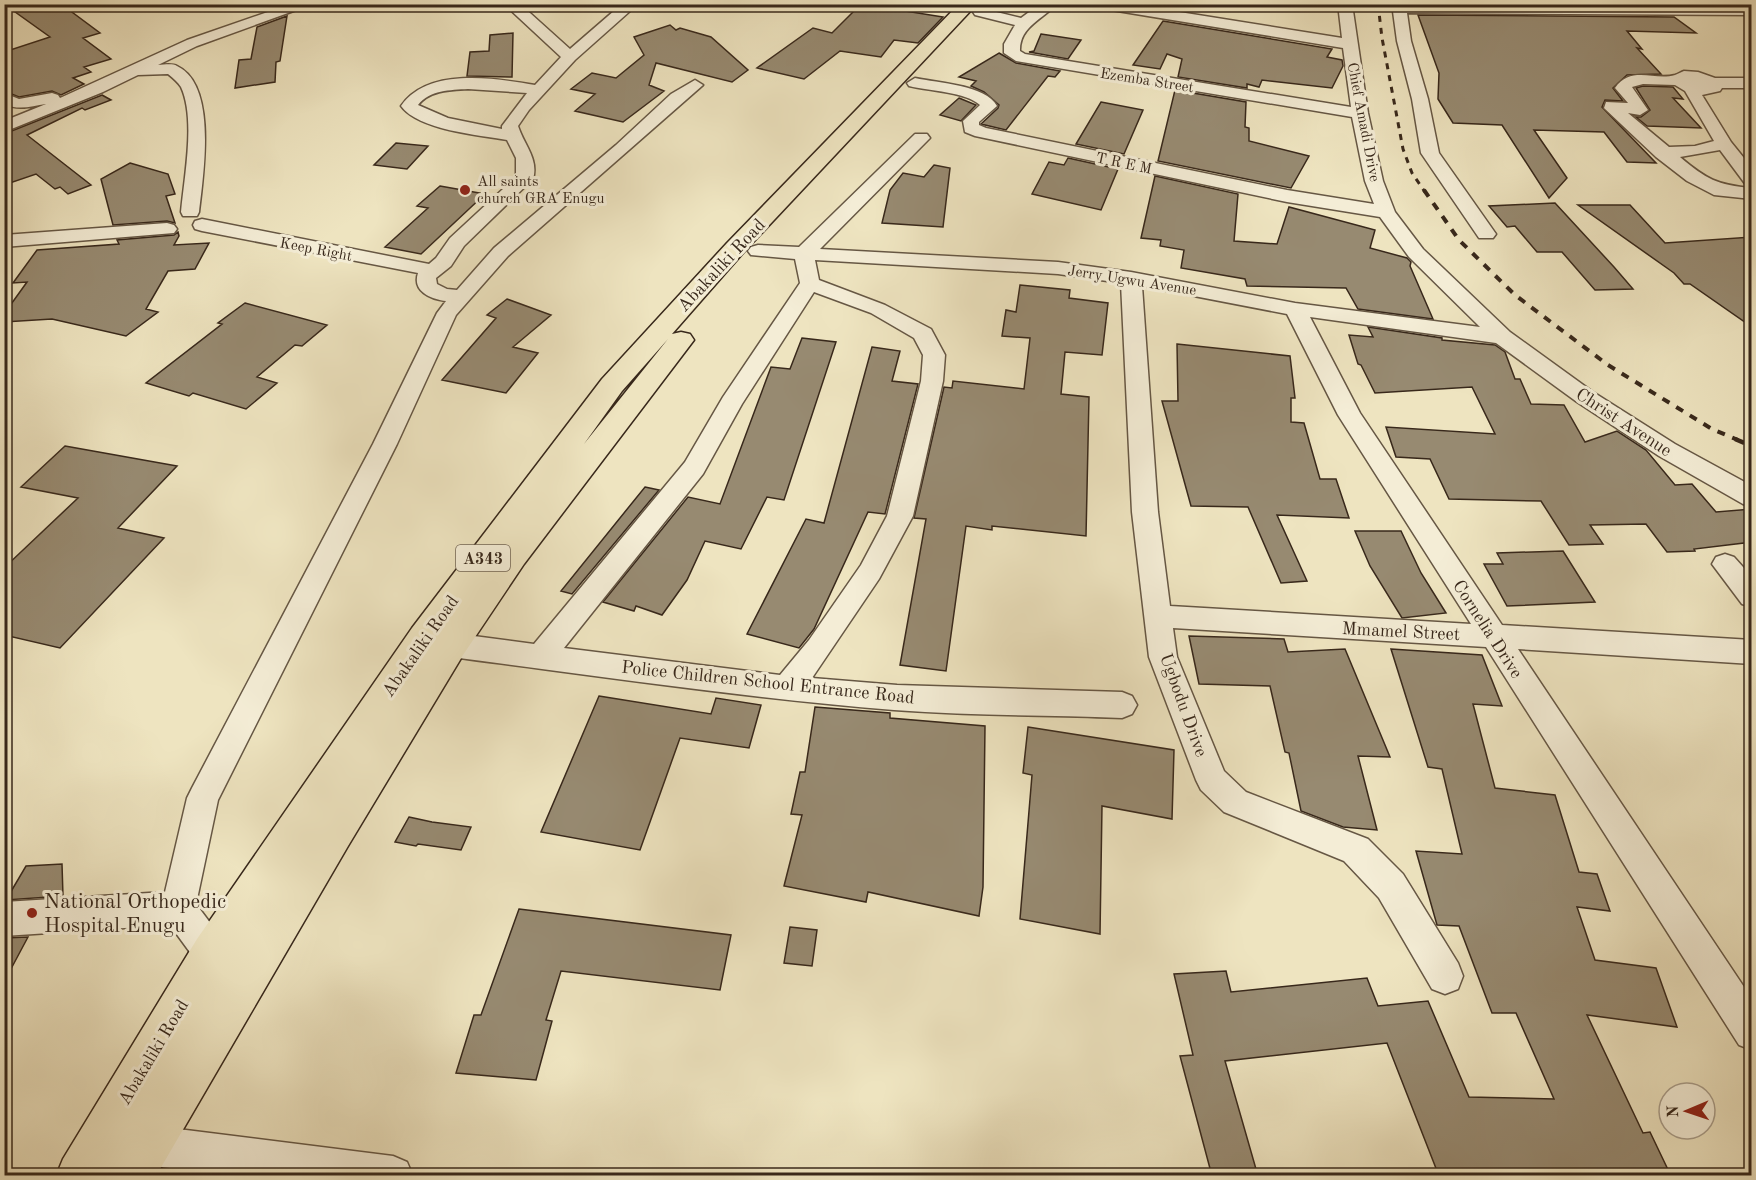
<svg xmlns="http://www.w3.org/2000/svg" width="1756" height="1180" viewBox="0 0 1756 1180" font-family="'Old Standard TT',serif">
  <rect width="100%" height="100%" fill="#eee4c0"/>
  <filter id="stains"><feTurbulence type="fractalNoise" baseFrequency=".00333" numOctaves="4"/><feColorMatrix values="0 0 0 0 .2 0 0 0 0 .09 0 0 0 0 .02 0 0 0 .5 -.17"/></filter>
  <radialGradient id="worn" r=".72"><stop offset=".6" stop-color="#630" stop-opacity="0"/><stop offset="1" stop-color="#630" stop-opacity=".3"/></radialGradient>
  <path fill="#978a71" stroke="#38281b" stroke-width="1.5" d="M4 4H61L100 33 83 38 111 59 84 67 91 72 73 78 84 84 61 95 52 91 19 97 4 91V52L50 37Z
    M861 4 943 17 918 43 894 40 881 57 840 51 804 79 757 68 813 28 832 33Z
    M1418 15 1674 17 1696 33 1627 31 1642 49 1637 48 1661 74 1627 75 1613 88 1623 101 1605 100 1602 107 1656 163 1627 162 1604 132 1534 130 1567 178 1549 198 1502 125 1453 123 1438 99 1439 73Z
    M287 16 280 61 276 62 275 82 235 88 239 60 251 59 257 27Z
    M1163 21 1332 49 1327 57 1342 60 1343 66 1332 88 1262 80 1259 87 1247 84V88L1178 77 1182 59 1167 54 1160 69 1133 65Z
    M670 25 676 30 680 28 711 37 748 70 732 82 656 63 649 85 664 91 623 122 575 111 595 94 571 89 592 73 616 78 644 55 634 37Z
    M513 33 512 77 467 76 470 52 489 51 490 35Z
    M1041 34 1081 40 1068 59 1029 52 1034 51Z
    M999 53 1016 63 1060 71 1055 77 1048 76 1006 130 981 124 998 108 999 105 984 92 971 86 976 81 959 77Z
    M1643 86 1673 87 1683 99 1673 98 1701 128 1647 126 1636 117H1641L1650 110 1636 88Z
    M1175 90 1246 102 1245 127 1249 128V141L1309 156 1291 188 1158 161Z
    M102 95 111 100 85 110 82 108 27 135 91 185 68 194 60 187 55 189 36 174 4 185V134Z
    M959 98 976 105 961 121 940 115Z
    M1101 102 1143 110 1124 154 1076 144Z
    M396 143 428 146 407 169 374 165Z
    M1068 158 1118 169 1101 210 1032 194 1049 162 1064 165Z
    M130 163 168 174 175 194 166 196 175 223 167 221 113 225 101 179Z
    M934 165 950 168 943 227 882 223 890 190 903 173 924 177Z
    M1155 176 1238 194 1234 241 1277 244 1289 207 1375 230 1370 248 1407 258 1411 262 1410 266 1433 319 1358 309 1346 288 1247 286 1245 279 1181 268 1184 250 1160 246 1161 240 1141 238Z
    M440 186 485 194 421 254 385 247 428 208 417 206Z
    M1555 203 1614 267 1633 289 1595 290 1562 252H1537L1515 226 1507 227 1489 206Z
    M1578 205H1630L1665 243 1752 237V327L1690 284H1684L1674 273Z
    M178 232 179 236 174 245 209 243 195 269 168 271 146 309 158 312 126 336 52 319 4 322V314L27 282 13 283 37 250 119 244 117 240 174 235Z
    M1020 285 1070 290 1069 298 1108 303 1102 355 1065 352 1061 394 1089 397 1086 536 992 526V530L966 526 946 671 900 665 926 519 914 518 944 387 952 388 953 381 1024 389 1030 338 1002 336 1006 310 1016 312Z
    M507 299 551 315 513 347 538 353 506 393 442 380 496 318 487 315Z
    M245 303 327 325 302 346 295 345 257 377 277 383 246 409 193 393 189 396 146 383 222 324 218 323Z
    M1368 327 1442 338V340L1495 345 1505 352 1515 379H1520L1531 404 1564 405 1585 442 1617 431 1646 450 1675 485 1692 484 1716 512 1752 509V542L1694 549 1695 551 1667 552 1646 524 1590 525 1603 544 1569 545 1541 501 1449 499 1430 459 1396 457 1386 427 1495 434 1472 387 1375 393 1361 365 1358 364 1349 335 1373 337Z
    M802 338 836 342 784 500 767 497 741 549 705 541 687 580 662 615 636 606 634 611 603 602 688 497 720 504 771 367 790 369Z
    M1177 344 1290 356 1295 398H1291V422L1304 423 1320 479H1336L1349 518 1277 515 1307 581 1281 583 1248 507 1191 506 1162 401H1178Z
    M872 347 900 351 892 381 918 384 885 514 868 512 814 629 799 648 747 634 806 519 824 523Z
    M65 446 177 466 118 528 164 538 60 648 4 635V568L78 498 21 487Z
    M645 487 659 490 572 594 561 591Z
    M1355 531H1401L1421 573 1446 613 1402 618 1370 566Z
    M1563 551 1595 602 1507 606 1484 564H1503L1497 553Z
    M1189 636 1284 639 1288 652 1345 649 1390 757 1358 756 1377 830 1343 827 1301 811 1289 753 1285 752 1270 686 1199 684Z
    M1391 649 1482 655 1502 706 1473 704 1495 788 1555 795 1579 872 1597 874 1610 911 1577 907 1595 960 1656 968 1677 1027 1587 1015 1643 1133 1650 1132 1671 1176H1439L1387 1043 1225 1061 1258 1176H1212L1180 1056 1193 1055 1174 974 1226 971 1231 992 1367 978 1378 1006 1428 1001 1469 1097 1554 1099 1516 1013H1492L1459 926 1437 925 1416 851 1462 854 1442 769 1428 767Z
    M599 696 711 714 716 698 761 705 749 748 680 738 640 850 541 832Z
    M815 707 890 713V718L985 726 983 887 979 916 868 892 866 902 784 886 802 815 791 814 800 772H805Z
    M1028 727 1174 750 1172 819 1102 806 1100 934 1020 919 1032 775 1023 773Z
    M409 817 432 822 471 827 461 850 418 844 416 846 395 842Z
    M62 864 63 896 6 900 26 866Z
    M519 909 731 935 720 990 561 971 546 1020 552 1021 536 1080 456 1073 474 1015H481Z
    M790 927 817 930 812 966 784 963Z
    M28 937 4 982V938Z"/>
  <g fill="none" stroke-linecap="round" stroke-linejoin="round">
    <g stroke="#665744" stroke-width="3">
      <path id="street" d="M291 4H313L197 46 158 65C164 65 172 63 177 66 218 85 203 176 199 212L197 216H183L181 212C184 178 196 119 181 87 178 82 173 78 168 74L138 75 103 92 4 132V121L46 104C32 106 19 111 4 104V93L19 99 52 93 58 95 60 98 187 40Z
        M504 4H520L570 49 622 4H638L575 60 529 110 518 126C524 145 539 159 533 179L464 246 451 266 436 278 437 284 447 289 457 290 494 248 616 145 671 94 695 80 703 85 508 256 456 315 397 444 218 800 196 904 223 940 237 946 243 958 237 970 225 976 200 966 170 925 4 936V902L165 892 187 798 192 788 373 444 437 313 446 301C430 299 412 291 418 273L202 231 195 229 193 225 195 221 202 219 429 264 436 258 450 238 516 177V158L507 140C479 135 418 130 401 106 428 67 494 78 535 85L561 57ZM468 89 527 93 502 126V129L448 118 418 105C430 90 450 90 468 89Z
        M1040 4H1057C1043 19 1019 27 1020 51L1025 54 1351 107 1343 48 1099 8 1092 4H1129L1342 38 1338 4H1352L1368 113 1383 181 1395 212 1423 249 1510 332 1593 392 1675 444 1752 486V507L1743 504 1659 456 1577 402 1496 343 1310 317 1360 413 1502 625 1752 640V664L1518 649 1752 999V1050L1739 1045 1486 647 1173 628 1177 657 1224 771 1246 792 1368 839 1403 874 1458 963 1463 976 1458 989 1445 994 1432 989 1379 898 1344 861 1224 812 1201 790 1196 780 1149 657 1132 512 1121 283 1058 274 815 260 819 280 885 305 931 329 945 355 943 381 913 516 879 579 812 678 897 685 1122 692 1132 696 1137 705 1132 714 1122 718C1046 715 970 716 894 710 746 698 598 676 451 657L441 653 437 645 441 637 451 633 534 644 685 462 723 397 800 283 795 259 751 255 748 251 751 247 758 245 799 247 915 134H927L930 138 820 249 1058 262 1131 272 1295 303 1480 327 1409 257 1380 217 1287 202 975 136 965 132 963 121 980 105C966 92 929 91 909 86L907 83 915 78C938 83 986 85 997 106L979 122V125L986 128 1287 190 1374 204 1365 181 1352 117 1016 61 1004 53V44L1015 25 975 15 973 12 980 8 1021 18ZM1142 286 1287 314 1338 415 1471 624 1170 606 1158 512ZM814 292 871 313 914 338 923 355 921 381 887 516 861 565 809 640 780 675 564 648 703 474 742 404Z
        M1392 4 1752 7V15L1407 13 1411 41 1428 99 1439 153 1496 234 1493 238H1479L1421 153 1412 99 1397 41Z
        M1684 71 1698 72 1715 78H1752V88H1722L1720 91 1702 95 1731 142 1752 168V186L1746 185 1720 150 1680 157C1706 179 1717 185 1752 188V199L1714 195 1687 181 1656 157 1604 108 1606 102 1628 103 1615 88C1631 65 1654 81 1675 75 1678 74 1681 72 1684 71ZM1643 84 1675 85 1685 91 1714 141 1695 146 1669 147 1628 113 1640 115 1648 110 1632 87Z
        M167 223 174 225 177 229 174 233 4 247V235Z
        M1725 554 1734 557 1752 577V607L1742 604 1712 564 1716 557Z
        M146 1125 393 1156 407 1162 413 1176H232L146 1165 132 1159 126 1145 132 1131Z"/>
    </g>
    <g stroke="#38281b" stroke-width="3">
      <path id="highway" d="M959 4H977L743 253 672 334 681 332 690 334 694 340 524 564 463 655 348 846 156 1176H56L63 1159 197 939 412 628 602 379 727 243ZM668 339 584 444 622 391Z"/>
    </g>
    <use href="#street" fill="#f4edd6" fill-rule="evenodd"/>
    <use href="#highway" fill="#eee4c0" fill-rule="evenodd"/>
    <path stroke="#38281b" stroke-width="3" stroke-dasharray="6 6" stroke-linecap="butt" d="M1378 4 1382 38 1403 149 1412 173 1425 192"/>
    <path stroke="#38281b" stroke-width="4" stroke-dasharray="8 8" stroke-linecap="butt" d="M1424 190 1459 240 1515 295 1608 365 1712 429 1738 440"/>
    <path stroke="#38281b" stroke-width="4.5" stroke-dasharray="10 10" stroke-linecap="butt" d="M1735 439 1752 446"/>
  </g>
  <g fill="#8f2418" stroke="#f4edd6" stroke-width="2">
    <circle cx="465" cy="190" r="6"/>
    <circle cx="32" cy="913" r="6"/>
  </g>
  <g text-anchor="middle" stroke-width="6" stroke-linejoin="round" paint-order="stroke">
    <g font-size="15" fill="#38281b" stroke="#f4edd6">
      <text transform="translate(1147 80) rotate(9)" y="5">Ezemba Street</text>
      <text transform="translate(1364 122) rotate(79)" y="5">Chief Amadi Drive</text>
      <text transform="translate(1124 163) rotate(12)" y="5">T R E M</text>
      <text transform="translate(316 249) rotate(11)" y="5">Keep Right</text>
      <text transform="translate(1132 280) rotate(9)" y="5">Jerry Ugwu Avenue</text>
    </g>
    <g font-size="15" fill="#38281b" stroke="#f4edd6" text-anchor="start">
      <text x="477" y="186">All saints<tspan x="477" dy="17">church GRA Enugu</tspan></text>
    </g>
    <rect fill="#f4edd6" stroke="#706353" stroke-width="1.5" x="456" y="545" width="54" height="26" rx="4.5"/>
    <g font-size="16" font-weight="bold" fill="#38281b">
      <text x="483" y="564">A343</text>
    </g>
    <g font-size="18" fill="#38281b" stroke="#f4edd6">
      <text transform="translate(721 265) rotate(-47)" y="6">Abakaliki Road</text>
      <text transform="translate(1624 422) rotate(33)" y="6">Christ Avenue</text>
      <text transform="translate(1488 629) rotate(57)" y="6">Cornelia Drive</text>
      <text transform="translate(1401 631) rotate(3)" y="6">Mmamel Street</text>
      <text transform="translate(420 646) rotate(-55)" y="6">Abakaliki Road</text>
      <text transform="translate(768 682) rotate(6)" y="6">Police Children School Entrance Road</text>
      <text transform="translate(1184 705) rotate(70)" y="6">Ugbodu Drive</text>
      <text transform="translate(153 1052) rotate(-59)" y="6">Abakaliki Road</text>
    </g>
    <g font-size="21" fill="#38281b" stroke="#f4edd6" text-anchor="start">
      <text x="44" y="908">National Orthopedic<tspan x="44" dy="24">Hospital Enugu</tspan></text>
    </g>
  </g>
  <rect width="1756" height="1180" fill="none" stroke="#eee4c0" stroke-width="24"/>
  <rect x="6" y="6" width="1744" height="1168" fill="none" stroke="#38281b" stroke-width="3"/>
  <rect x="12" y="12" width="1732" height="1156" fill="none" stroke="#38281b" stroke-width="1.5"/>
  <g transform="translate(1687 1111) rotate(268)"><circle r="28" fill="#f4edd6" stroke="#a99e8b" stroke-width="1.5"/>
  <path d="M0-4.5L10 22L0 15L-10 22Z" fill="#8f2418"/>
  <text y="-9" font-size="16" font-weight="bold" text-anchor="middle" fill="#38281b">N</text>
  </g>
  <rect width="100%" height="100%" filter="url(#stains)"/>
  <rect width="100%" height="100%" fill="url(#worn)"/>
</svg>
